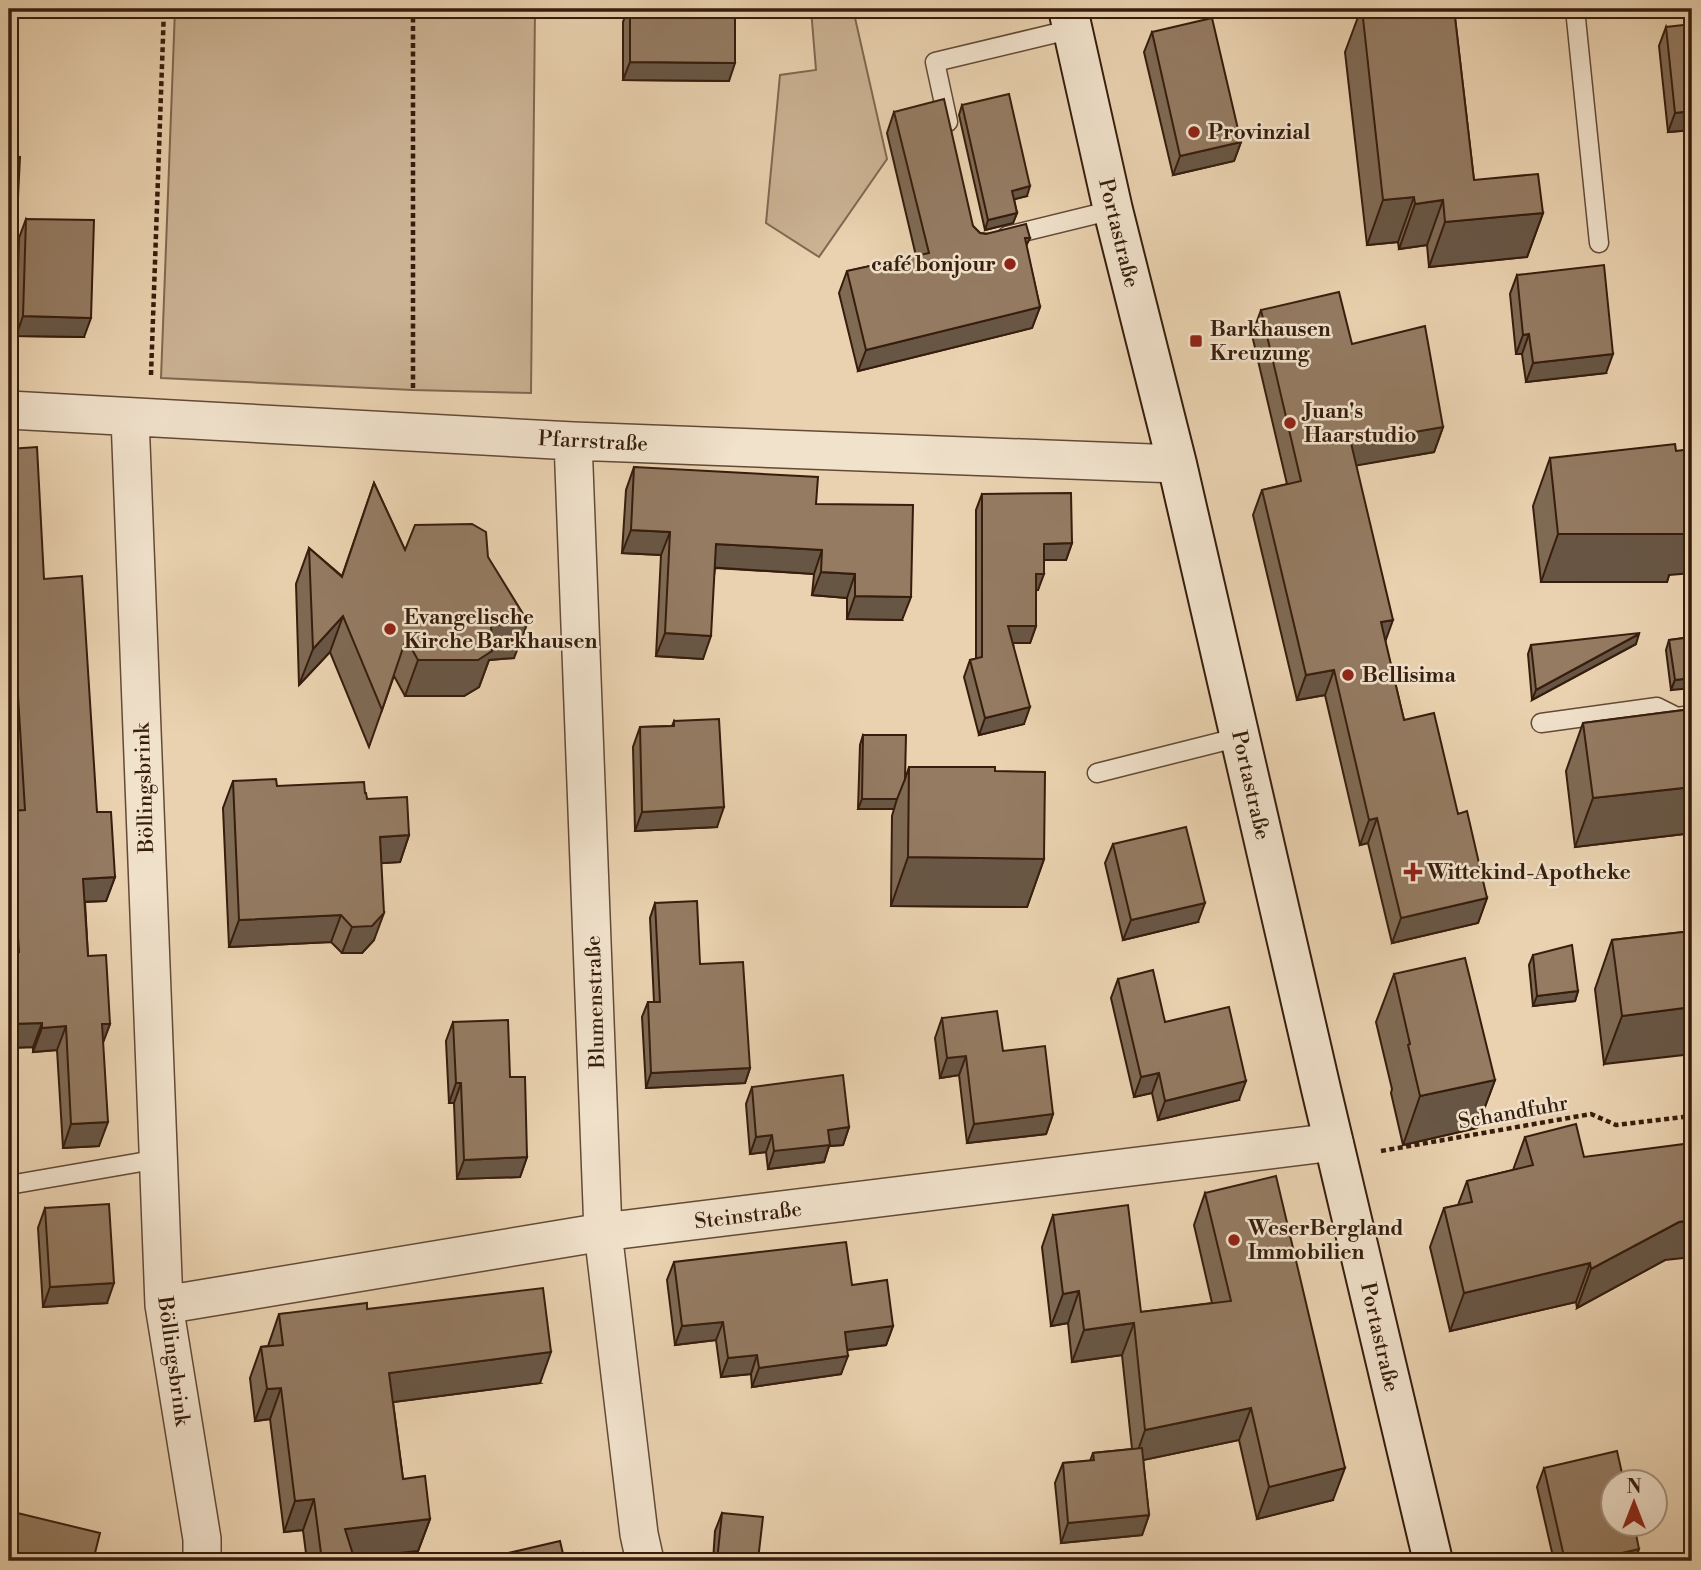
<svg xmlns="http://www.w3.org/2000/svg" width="1701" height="1570" viewBox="0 0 1701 1570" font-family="'Libre Bodoni',serif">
  <rect width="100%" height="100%" fill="#ead2b0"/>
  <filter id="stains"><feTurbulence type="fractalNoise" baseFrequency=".00286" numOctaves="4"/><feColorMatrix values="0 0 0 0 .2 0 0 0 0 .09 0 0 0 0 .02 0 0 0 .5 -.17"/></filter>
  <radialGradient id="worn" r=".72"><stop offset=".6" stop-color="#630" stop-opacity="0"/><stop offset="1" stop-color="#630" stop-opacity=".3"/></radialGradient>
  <path fill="#cbb394" stroke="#806850" stroke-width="2" d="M175 9H535L531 393 413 390 161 378Z
    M811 9H853L887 159 819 257 766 223 780 75 816 70Z"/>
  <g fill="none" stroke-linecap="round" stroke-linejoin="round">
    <g stroke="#634a36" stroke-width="21">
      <path id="lane" d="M1575 9 1599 243
        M948 122 935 62 1073 29
        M1007 236 1113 210
        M1541 723 1657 707 1677 717 1692 715
        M1097 773 1240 737
        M9 1185 159 1159"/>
    </g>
    <g stroke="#634a36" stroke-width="40">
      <path id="street" d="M9 410 573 441 1177 464
        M130 417 164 1305 202 1539V1561
        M573 441 603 1232 639 1534 645 1561
        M164 1305 603 1232 1334 1142"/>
    </g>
    <g stroke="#361d0d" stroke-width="42">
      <path id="secondary" d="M1068 9 1113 210 1177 464 1321 1089 1433 1561"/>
    </g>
    <path stroke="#361d0d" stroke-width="4.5" stroke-dasharray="5 3.5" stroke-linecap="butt" d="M413 9V388
      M151 375 164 9
      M1381 1151 1591 1114 1616 1125 1692 1116"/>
    <use href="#lane" stroke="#f1e2cc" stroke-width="18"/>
    <use href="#street" stroke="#f1e2cc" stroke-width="37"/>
    <use href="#secondary" stroke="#f1e2cc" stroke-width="38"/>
  </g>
  <path fill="#7f6a54" stroke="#361d0d" stroke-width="2" d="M628 9H735L729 81 623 80V22Z
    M1361 9H1454L1474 180 1543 213 1527 257 1429 267 1427 245 1399 249 1398 242 1367 245 1345 52Z
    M1666 27 1692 130 1668 132 1659 46Z
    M1152 32 1241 142 1234 161 1173 175 1144 52Z
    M962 105 1027 196 1014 199 1017 213 1013 223 985 230 959 115Z
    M894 112 973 226 980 233 1030 238 1026 246 1040 307 1032 328 858 371 839 293 847 271 916 256 887 133Z
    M26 219 84 337 16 336 19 238Z
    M1517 275 1606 373 1526 382 1522 354H1516L1510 294Z
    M1261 310 1352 344 1443 427 1434 452 1356 465 1385 641 1404 720 1458 814 1487 898 1478 923 1392 943 1368 843 1360 845 1325 695 1297 700 1253 515 1262 490 1287 484 1252 335Z
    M9 449 44 579 97 812 115 877 106 901 85 902 88 956 110 1024 103 1042 99 1146 63 1148 57 1050 33 1052V1047L9 1048V811L15 810 9 708Z
    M1550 458 1669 575 1667 582H1541L1533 506Z
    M634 467 816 504 902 620 847 619V598L812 595 814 574 715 568 703 659 656 656 661 555 622 553 626 490Z
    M374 483 405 550 488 557 514 658 489 660 479 687 464 696H405L394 676 369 747 330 652 299 685 296 584 309 548 342 576Z
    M982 494 1072 543 1066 560H1044L1038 590H1036V626L1030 643H1013L1024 724 979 735 964 677 970 660 976 659V510Z
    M1692 637 1671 690 1666 650 1669 640Z
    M1636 644 1532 700 1528 654 1531 645Z
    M1692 709V833L1575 847 1566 771 1583 723Z
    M674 721 717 827 635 831 633 747 640 727 672 726Z
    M863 735 905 779 909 767 995 771 1044 859 1027 907 891 906 892 816 894 809H858L860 745Z
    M233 781 277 786 365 793 367 799 409 835 400 862 381 863 374 940 362 953H342L331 942 229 947 223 808Z
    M1113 844 1198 922 1123 940 1105 863Z
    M655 903 700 964 750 1068 745 1083 646 1088 642 1017 648 1002H654L650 918Z
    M1692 931 1604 1064 1595 989 1612 940Z
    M1533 955 1578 991 1575 1001 1533 1006 1529 965Z
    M1394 974 1495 1080 1477 1128 1403 1145 1391 1093 1392 1089 1376 1022Z
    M1118 979 1165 1022 1239 1100 1158 1120 1152 1093 1134 1097 1111 998Z
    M942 1018 1003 1051 1053 1114 1046 1134 967 1143 959 1075 940 1078 935 1038Z
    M453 1022 510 1077 527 1157 520 1177 457 1179 454 1103H449L446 1041Z
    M752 1087 849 1127 843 1145 829 1146 824 1162 768 1169 766 1152 750 1154 746 1104Z
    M1525 1137 1584 1157 1665 1260 1577 1308 1576 1302 1450 1331 1430 1247 1444 1208 1458 1205 1467 1181 1513 1170Z
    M1205 1193 1333 1500 1257 1519 1239 1440 1143 1460 1149 1515 1142 1535 1061 1543 1055 1483 1063 1463 1090 1461 1093 1453 1132 1449 1122 1355 1072 1362 1068 1323 1051 1326 1042 1247 1053 1215 1141 1312 1212 1303 1194 1225Z
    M45 1208 107 1303 43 1307 38 1228Z
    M674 1262 852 1285 893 1326 886 1345 847 1350 841 1374 752 1387 751 1374 721 1377 716 1340 675 1345 667 1280Z
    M367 1309 540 1383 393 1402 403 1479 430 1519 418 1551 354 1558 355 1561H307L303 1530 284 1532 270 1419 255 1421 250 1378 261 1347 268 1346 279 1314Z
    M1544 1468 1635 1561H1554L1537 1487Z
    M9 1511 93 1561H9Z
    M722 1513 758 1560 782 1561H713L715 1531Z"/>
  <path fill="#685645" stroke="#361d0d" stroke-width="2" d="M630 62 735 63 729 81 623 80Z
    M1692 111V130L1668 132 1675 113Z
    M1241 142 1234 161 1173 175 1180 156Z
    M1030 186 1027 196 1008 201 1012 191Z
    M9 196 18 197 15 206H9Z
    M1414 197 1398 242 1367 245 1383 200Z
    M1443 200 1427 245 1399 249 1415 204Z
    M1017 213 1013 223 985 230 988 220Z
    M1543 213 1527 257 1429 267 1445 222Z
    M1040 307 1032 328 858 371 866 350Z
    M23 316 91 318 84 337 16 336Z
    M1529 334 1522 354H1516L1523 335Z
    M1613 354 1606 373 1526 382 1533 363Z
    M1443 427 1434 452 1342 468 1351 443Z
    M1692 526V573L1669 575 1667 582H1541L1558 534Z
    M631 530 670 532 661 555 622 553Z
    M1072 543 1066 560H1038L1044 544Z
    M716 544 822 550 814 574 707 567Z
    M821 572 855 574 847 598 812 595Z
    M1036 574H1044L1038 590 1030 591Z
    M855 596 911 597 902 620 847 619Z
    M343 616 330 652 299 685 313 649Z
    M1393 620 1384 645 1381 622Z
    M528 622 514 658 489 660 479 687 464 696H405L418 660 491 625Z
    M1008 626H1036L1030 643H1002Z
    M665 633 711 636 703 659 656 656Z
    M1639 634 1636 644 1532 700 1536 690Z
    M9 663H16L9 683Z
    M1334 670 1325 695 1297 700 1306 675Z
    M1692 678V688L1671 690 1675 680Z
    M1030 707 1024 724 979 735 985 718Z
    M1692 787V833L1575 847 1593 798Z
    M862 799H897L894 809H858Z
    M724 807 717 827 635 831 642 812Z
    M1377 818 1368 843 1360 845 1369 820Z
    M409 835 400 862 370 864 380 837Z
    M12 846 9 856V847Z
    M908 857 1044 859 1027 907 891 906Z
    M115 877 106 901 74 902 83 879Z
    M1487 898 1478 923 1392 943 1401 918Z
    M1205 903 1198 922 1123 940 1131 920Z
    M384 913 374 940 362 953H342L352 927Z
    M341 915 331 942 229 947 239 920Z
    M1578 991 1575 1001 1533 1006 1537 996Z
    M1692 1007V1054L1604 1064 1622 1016Z
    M42 1023 33 1047 9 1048V1028L10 1024Z
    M102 1024H110L101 1048Z
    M66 1026 57 1050 33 1052 42 1028Z
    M966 1056 959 1075 940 1078 947 1058Z
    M750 1068 745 1083 646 1088 651 1073Z
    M1159 1073 1152 1093 1134 1097 1141 1077Z
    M1495 1080 1477 1128 1403 1145 1420 1096Z
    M1246 1081 1239 1100 1158 1120 1165 1101Z
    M456 1083H461L454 1103H449Z
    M1053 1114 1046 1134 967 1143 974 1124Z
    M108 1122 99 1146 63 1148 71 1124Z
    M849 1127 843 1145 829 1146 824 1162 768 1169 774 1151 828 1130Z
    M772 1135 766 1152 750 1154 756 1137Z
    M527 1157 520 1177 457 1179 464 1160Z
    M1692 1220V1257L1665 1260 1577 1308 1591 1269 1679 1222Z
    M1590 1263 1576 1302 1450 1331 1464 1293Z
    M114 1283 107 1303 43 1307 50 1287Z
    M1079 1291 1068 1323 1051 1326 1063 1294Z
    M723 1322 716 1340 675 1345 682 1326Z
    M1134 1323 1122 1355 1072 1362 1084 1330Z
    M893 1326 886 1345 838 1351 845 1332Z
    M551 1352 540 1383 378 1404 389 1373Z
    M757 1355 751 1374 721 1377 728 1358Z
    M848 1356 841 1374 752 1387 759 1368Z
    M281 1388 270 1419 255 1421 267 1389Z
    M1251 1408 1239 1440 1134 1462 1145 1430Z
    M1345 1468 1333 1500 1257 1519 1269 1487Z
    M314 1499 303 1530 284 1532 295 1501Z
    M1149 1515 1142 1535 1061 1543 1068 1523Z
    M430 1519 418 1551 334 1560 345 1529Z
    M1639 1549 1635 1561H1610L1613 1555Z"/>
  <path fill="#947b62" stroke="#361d0d" stroke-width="2" d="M630 9H735V63L630 62Z
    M1362 9H1454L1474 180 1538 174 1543 213 1445 222 1443 200 1415 204 1414 197 1383 200Z
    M1212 18 1241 142 1180 156 1152 32Z
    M1692 24V111L1675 113 1666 27Z
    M1009 94 1030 186 1012 191 1017 213 988 220 962 105Z
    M944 99 973 226 980 233 986 234 1026 224 1030 238H1025L1040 307 866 350 847 271 929 253 894 112Z
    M9 156 20 157 18 197 9 196Z
    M26 219 94 220 91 318 23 316Z
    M1604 265 1613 354 1533 363 1529 334 1523 335 1517 275Z
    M1339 292 1352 344 1425 326 1443 427 1351 443 1393 620 1381 622 1404 720 1434 713 1458 814 1467 811 1487 898 1401 918 1377 818 1369 820 1334 670 1306 675 1262 490 1301 481 1261 310Z
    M1675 444 1676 451 1692 449V526L1685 527V534H1558L1550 458Z
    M37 447 44 579 82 576 97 812H111L115 877 83 879 88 956 106 955 110 1024H102L108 1122 71 1124 66 1026 42 1028V1023L10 1024 9 1001V953L19 952 12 846 9 847V811L25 810 16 663H9V449Z
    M634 467 818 477 816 504 913 505 911 597 855 596V574L821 572 822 550 716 544 711 636 665 633 670 532 631 530Z
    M374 483 405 550 415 525 472 524 486 532 488 557 528 622 491 625 492 651 478 660H418L406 639 382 710 343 616 313 649 309 548 342 577Z
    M1071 493 1072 543 1044 544V574H1036V626H1008L1030 707 985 718 970 660 982 657V494Z
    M1639 633V634L1536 690 1531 645Z
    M1692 637V678L1675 680 1669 640Z
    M1692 709V787L1593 798 1583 723Z
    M719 719 724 807 642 812 640 727 674 726V721Z
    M863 735H906L905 779 897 799H862Z
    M909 767H995V771L1045 772 1044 859 908 857Z
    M276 779 277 786 364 782 365 793H366L367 799 407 797 409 835 380 837 384 913 372 926 352 927 341 915 239 920 233 781Z
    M1186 827 1205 903 1131 920 1113 844Z
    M697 901 700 964 743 962 750 1068 651 1073 648 1002H660L655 903Z
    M1692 931V1007L1622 1016 1612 940Z
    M1572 945 1578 991 1537 996 1533 955Z
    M1465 958 1495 1080 1420 1096 1408 1045 1410 1044 1394 974Z
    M1153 970 1165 1022 1229 1007 1246 1081 1165 1101 1159 1073 1141 1077 1118 979Z
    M997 1011 1003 1051 1045 1046 1053 1114 974 1124 966 1056 947 1058 942 1018Z
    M508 1020 510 1077H525L527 1157 464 1160 461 1083H456L453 1022Z
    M843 1075 849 1127 828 1130 830 1145 774 1151 772 1135 756 1137 752 1087Z
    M1576 1124 1584 1157 1692 1143V1220L1679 1222 1591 1269 1590 1263 1464 1293 1444 1208 1472 1202 1467 1181 1533 1165 1525 1137Z
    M1276 1176 1345 1468 1269 1487 1251 1408 1145 1430 1134 1323 1084 1330 1079 1291 1063 1294 1053 1215 1128 1205 1141 1312 1231 1301 1205 1193Z
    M109 1204 114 1283 50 1287 45 1208Z
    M846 1242 852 1285 887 1280 893 1326 845 1332 848 1356 759 1368 757 1355 728 1358 723 1322 682 1326 674 1262Z
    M543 1288 551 1352 389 1373 403 1479 425 1476 430 1519 345 1529 355 1561H322L314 1499 295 1501 281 1388 267 1389 261 1347 283 1345 279 1314 367 1303V1309Z
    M1142 1448 1149 1515 1068 1523 1063 1463 1094 1460 1093 1453Z
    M1617 1451 1624 1482H1614V1524H1634L1639 1549 1613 1555 1614 1561H1565L1544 1468Z
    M9 1511 100 1533 93 1561H19L20 1559 9 1556Z
    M722 1513 763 1517 758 1560 780 1554 782 1561H717Z
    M560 1541 564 1558 583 1553 585 1561H488L487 1558Z"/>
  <g fill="#8f2418" stroke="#f1e2cc" stroke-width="2.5">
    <circle cx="1194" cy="132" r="7"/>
    <circle cx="1010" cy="264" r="7"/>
    <rect x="1189" y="334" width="14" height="14" rx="3.5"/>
    <circle cx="1290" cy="423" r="7"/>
    <circle cx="390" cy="629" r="7"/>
    <circle cx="1348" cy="675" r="7"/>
    <path d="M1409.5 861.5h7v7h7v7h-7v7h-7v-7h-7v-7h7z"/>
    <circle cx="1234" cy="1240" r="7"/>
  </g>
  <g text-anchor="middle" stroke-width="5" stroke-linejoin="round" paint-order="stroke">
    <g font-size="21" font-weight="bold" fill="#361d0d" stroke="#f1e2cc" text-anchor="start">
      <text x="1208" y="139">Provinzial</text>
      <text x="996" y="271" text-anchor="end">café bonjour</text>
      <text x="1210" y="336">Barkhausen<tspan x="1210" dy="24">Kreuzung</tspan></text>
      <text x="1304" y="418">Juan's<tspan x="1304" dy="24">Haarstudio</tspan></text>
      <text x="404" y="624">Evangelische<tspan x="404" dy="24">Kirche Barkhausen</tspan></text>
      <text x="1362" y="682">Bellisima</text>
      <text x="1427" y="879">Wittekind-Apotheke</text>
      <text x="1248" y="1235">WeserBergland<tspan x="1248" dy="24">Immobilien</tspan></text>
    </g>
    <g font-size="21" fill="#361d0d" stroke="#f1e2cc">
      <text transform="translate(1119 233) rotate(76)" y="7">Portastraße</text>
      <text transform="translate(593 441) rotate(3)" y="7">Pfarrstraße</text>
      <text transform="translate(1251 785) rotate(77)" y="7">Portastraße</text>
      <text transform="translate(144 788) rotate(-92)" y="7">Böllingsbrink</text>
      <text transform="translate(595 1002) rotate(-92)" y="7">Blumenstraße</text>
      <text transform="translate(1513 1112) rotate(-10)" y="7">Schandfuhr</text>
      <text transform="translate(748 1215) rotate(-7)" y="7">Steinstraße</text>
      <text transform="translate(1380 1337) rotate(77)" y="7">Portastraße</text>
      <text transform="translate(174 1361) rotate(82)" y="7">Böllingsbrink</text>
    </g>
  </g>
  <rect width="1701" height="1570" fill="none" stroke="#ead2b0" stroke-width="35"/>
  <rect x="10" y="10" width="1680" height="1549" fill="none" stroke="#361d0d" stroke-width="3.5"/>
  <rect x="18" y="18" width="1666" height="1535" fill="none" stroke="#361d0d" stroke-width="2"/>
  <g transform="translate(1634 1503)"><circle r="33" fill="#f1e2cc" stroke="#a69380" stroke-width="2"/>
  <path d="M0-5L12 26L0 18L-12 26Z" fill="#8f2418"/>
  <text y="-10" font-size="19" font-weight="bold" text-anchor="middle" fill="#361d0d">N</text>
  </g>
  <rect width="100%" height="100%" filter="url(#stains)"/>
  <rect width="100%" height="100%" fill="url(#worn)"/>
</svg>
